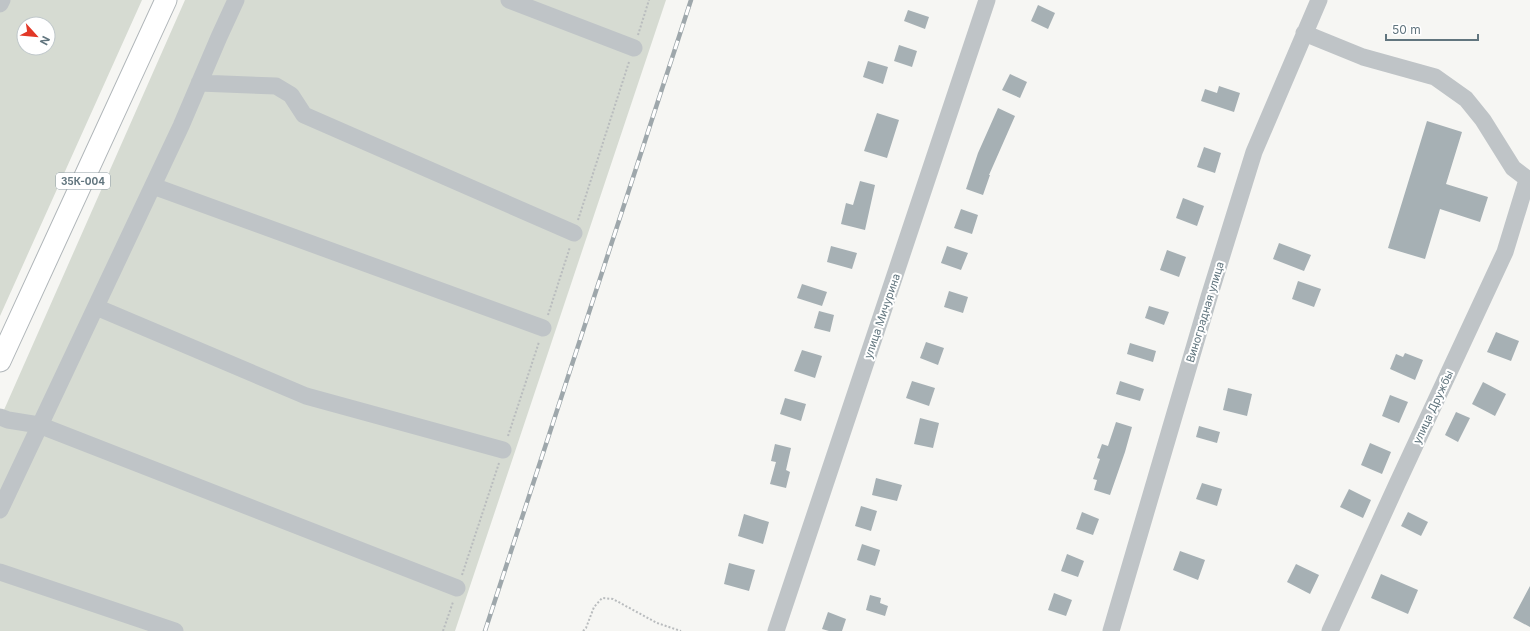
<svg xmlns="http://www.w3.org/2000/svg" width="1530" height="631" viewBox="0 0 1530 631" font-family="Inter,sans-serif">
  <rect width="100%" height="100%" fill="#f6f6f3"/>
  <path fill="#d6dbd2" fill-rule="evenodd" d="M2 0H142L0 316V5ZM24 24H48V48H24Z
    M185 0H666L455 631H0V419Z"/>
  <path fill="#a6b0b4" d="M1038 5 1055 13 1048 29 1031 21Z
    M908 10 929 17 925 29 904 21Z
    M899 45 917 51 912 67 894 61Z
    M868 61 888 67 883 84 863 77Z
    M1010 74 1027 82 1020 98 1002 90Z
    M1219 86 1240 93 1234 112 1201 101 1205 89 1217 93Z
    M998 108 1015 116 989 175H990L983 195 966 189 978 153Z
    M877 113 899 120 887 158 864 151Z
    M1427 121 1462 132 1446 184 1488 197 1480 222 1440 209 1425 259 1388 248Z
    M1204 147 1221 153 1215 173 1197 167Z
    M860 181 875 185 865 230 841 224 846 203 853 205Z
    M1183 198 1204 206 1197 226 1176 218Z
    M961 209 978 215 972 234 954 228Z
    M1279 243 1311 255 1304 271 1273 259Z
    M831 246 857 253 852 269 827 262Z
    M947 246 968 253 961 270 941 263Z
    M1167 250 1186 257 1179 277 1160 270Z
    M1298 281 1321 289 1314 307 1292 299Z
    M802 284 827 292 822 306 797 298Z
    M949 291 968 297 963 313 944 307Z
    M1149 306 1169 312 1164 325 1145 318Z
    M819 311 834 315 830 332 814 328Z
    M1496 332 1519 341 1511 361 1487 352Z
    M926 342 944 348 938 365 920 358Z
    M1130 343 1156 351 1153 362 1127 354Z
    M802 350 822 356 815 378 794 371Z
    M1405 353 1423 360 1415 380 1390 369 1396 354 1403 357Z
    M912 381 935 388 929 406 906 398Z
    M1120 381 1144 389 1140 401 1116 394Z
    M1483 382 1506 394 1495 416 1472 404Z
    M1228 388 1252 394 1247 416 1223 410Z
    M1390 395 1408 402 1399 423 1382 416Z
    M785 398 806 404 801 421 780 414Z
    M1456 412 1470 418 1458 442 1445 435Z
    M920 418 939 423 933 448 914 444Z
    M1116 422 1132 427 1125 452 1110 495 1094 490 1097 480 1093 479 1100 459 1097 458 1102 444 1108 446Z
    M1199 426 1220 432 1217 443 1196 437Z
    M1370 443 1391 452 1382 474 1361 465Z
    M775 444 791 448 786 470 790 472 786 488 770 484 776 462 771 461Z
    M876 478 902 485 897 501 872 495Z
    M1202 483 1222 489 1217 506 1196 499Z
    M1349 489 1371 500 1363 518 1340 507Z
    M861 506 877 511 871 531 855 526Z
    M1082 512 1099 519 1093 535 1076 529Z
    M1408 512 1428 522 1421 536 1401 526Z
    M744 514 769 522 763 544 738 536Z
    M862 544 880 550 875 566 857 560Z
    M1180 551 1205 560 1198 580 1173 570Z
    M1067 554 1084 561 1078 577 1061 571Z
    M729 563 755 570 749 591 724 584Z
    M1296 564 1319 575 1310 594 1287 582Z
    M1381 574 1418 590 1408 614 1371 598Z
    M1530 586V627L1513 618Z
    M1054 593 1072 600 1066 616 1048 610Z
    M870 595 881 598 880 603 888 606 885 616 866 610Z
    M828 612 846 619 842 631H829L822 629Z"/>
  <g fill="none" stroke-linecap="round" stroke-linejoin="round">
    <g stroke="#b0b6b9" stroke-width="23">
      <path id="major" d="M0 361 166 0"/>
    </g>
    <path stroke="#b9bcbe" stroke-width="2" stroke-dasharray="2 2" stroke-linecap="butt" d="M638 35 649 0
      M578 220 629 62
      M548 315 570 247
      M508 436 539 342
      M462 575 499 463
      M443 631 453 602
      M583 631 586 628 594 607 602 598 613 599 657 623 681 631"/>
    <path stroke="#bfc4c7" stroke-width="17" d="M509 0 634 48
      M0 4 2 0
      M1304 33 1363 57 1435 77 1466 99 1483 120 1513 168 1530 181
      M199 83 276 86 291 95 304 115 574 233
      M153 186 543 328
      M96 307 306 396 503 450
      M0 417 8 420 39 425 457 588
      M0 510 181 126 219 37 236 0
      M0 572 175 631
      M776 631 987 0
      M1111 631 1209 297 1254 152 1319 0
      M1330 631 1397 484 1505 252 1527 180"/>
    <use href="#major" stroke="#fff" stroke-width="21"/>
    <g stroke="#9ea7ab" stroke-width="4.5">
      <path id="rail" d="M485 631 691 0"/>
    </g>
    <use href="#rail" stroke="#fff" stroke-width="3" stroke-dasharray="9" stroke-linecap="butt"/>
  </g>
  <g text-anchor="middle" stroke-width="4" stroke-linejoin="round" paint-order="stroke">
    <rect fill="#fff" stroke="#909ea5" stroke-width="1" x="56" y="173" width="54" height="16" rx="3"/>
    <g font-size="10" font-weight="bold" fill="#61757e">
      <text x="83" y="185">35К-004</text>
    </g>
    <g font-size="11" fill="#61757e" stroke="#fff">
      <text transform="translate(1205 312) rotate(-73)" y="4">Виноградная улица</text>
      <text transform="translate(882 316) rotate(-71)" y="4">улица Мичурина</text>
      <text transform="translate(1433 407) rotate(-65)" y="4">улица Дружбы</text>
    </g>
  </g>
  <g transform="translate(36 36) rotate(117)"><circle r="19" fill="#ffffff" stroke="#c0c8cb"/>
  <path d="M0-3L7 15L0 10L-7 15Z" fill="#e23827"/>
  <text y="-6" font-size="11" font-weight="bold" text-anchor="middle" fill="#61757e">N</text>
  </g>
  <path d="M1386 34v6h92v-6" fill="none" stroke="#61757e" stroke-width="2"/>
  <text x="1392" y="34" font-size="12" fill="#61757e" stroke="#ffffff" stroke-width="3" paint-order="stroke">50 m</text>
</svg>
